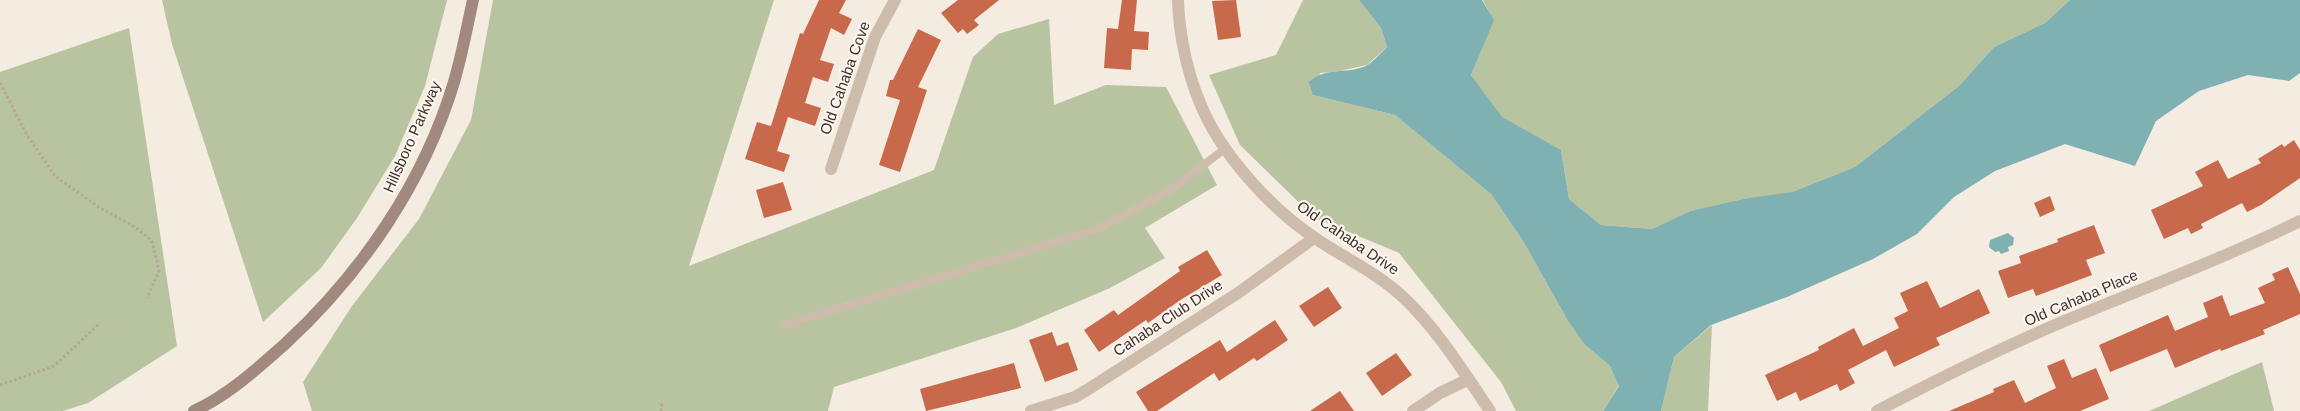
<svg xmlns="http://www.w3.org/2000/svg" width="2300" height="411" viewBox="0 0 2300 411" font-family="Arial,sans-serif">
  <rect width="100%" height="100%" fill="#f4ebe1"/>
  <path fill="#b8c4a0" d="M162 0H447L425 86 395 156 357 218 321 268 263 322 172 44Z
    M493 0H774L689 266 934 170 973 57 998 34 1049 19 1054 105 1106 85 1166 87 1217 185 1145 228 1165 258 1110 288 1016 328 834 387 828 411H312L303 382 352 306 419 219 471 120Z
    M1303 0H1359L1381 28 1387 47 1367 65 1340 71 1320 73 1313 95 1395 115 1491 194 1523 241 1568 321 1584 344 1610 366 1619 385 1603 411H1516L1501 382 1399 253 1315 218 1240 145 1209 75 1276 55Z
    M1483 0H2070L2045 23 1994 47 1959 86 1855 167 1792 192 1690 211 1652 229 1601 225 1569 199 1561 150 1502 118 1471 75 1493 20Z
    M129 28 177 346 88 403 63 411H0V72Z
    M1712 325 1708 411H1661L1674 357Z
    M2262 362 2274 411H2149Z"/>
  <path fill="#7fb0b2" d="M1359 0H1482L1494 20 1471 75 1502 117 1561 150 1569 199 1601 225 1652 229 1690 211 1749 198 1792 192 1855 167 1959 86 1994 47 2045 23 2070 0H2300V73L2289 81 2248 75 2199 91 2156 121 2135 166 2065 144 1995 171 1954 197 1917 234 1873 259 1787 297 1711 325 1674 357 1661 411H1603L1619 386 1610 366 1584 344 1568 321 1523 241 1491 194 1395 115 1313 95 1309 82C1328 66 1344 75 1366 66 1373 62 1381 53 1387 47L1381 28Z
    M2008 233 2014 238 2013 245 2008 247 2009 251 2001 254 1999 251 1995 252 1989 247 1990 240Z"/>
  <path fill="#c8694b" d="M819 0H846L839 13 852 19 844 35 831 28 820 60 834 64 828 82 813 77 805 103 821 108 815 126 788 117 777 151 790 155 784 172 745 159 757 122 771 126 800 33 803 34Z
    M958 0H999L974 20 979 25 967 34 963 29 958 33 941 13Z
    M1122 0H1137L1134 31 1149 32 1148 50 1132 49 1131 70 1104 68 1107 28 1118 29Z
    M1236 0 1241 37 1218 40 1212 1Z
    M918 29 941 40 918 87 927 90 900 172 879 165 900 100 886 96 890 80H893Z
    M2294 140 2300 150V178L2261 205 2247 212 2242 203 2201 224 2203 228 2191 234 2188 228 2164 239 2151 210 2203 186 2195 172 2218 160 2228 179 2261 163 2258 159 2282 144 2284 147Z
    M783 182 792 210 764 218 756 190Z
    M2050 196 2055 210 2040 217 2034 203Z
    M2094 225 2105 253 2086 260 2092 275 2036 296 2033 289 2008 298 1998 271 2021 263 2019 256 2058 242 2057 239Z
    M1207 250 1222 275 1182 299 1148 323 1146 320 1099 352 1084 330 1114 310 1118 315 1180 271 1178 267Z
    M2288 267 2300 294V314L2263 330 2265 334 2221 351 2220 349 2175 368 2167 349 2110 372 2099 345 2168 315 2175 331 2208 317 2203 303 2222 295 2230 316 2265 303 2258 288 2275 280 2272 274Z
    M1927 281 1940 308 1979 289 1990 313 1936 338 1940 345 1894 367 1886 350 1848 370 1855 383 1840 391 1837 384 1800 401 1796 392 1777 401 1765 375 1819 350 1818 347 1854 328 1863 346 1899 328 1894 318 1908 311 1900 293Z
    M1328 287 1342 308 1314 327 1299 306Z
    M1275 320 1288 340 1257 361 1254 358 1219 381 1214 373 1157 411H1148L1136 392 1220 340 1227 352Z
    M1052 332 1057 346 1068 342 1078 370 1045 382 1029 340Z
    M1396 353 1412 375 1382 396 1366 373Z
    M2064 359 2072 378 2096 368 2109 399 2080 411H1949L1994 392 1993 389 2014 380 2025 403 2056 388 2047 366Z
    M1014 363 1021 388 926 411 920 389Z
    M1340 391 1354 411H1310Z"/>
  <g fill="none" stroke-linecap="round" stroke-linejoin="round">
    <path stroke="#b9a596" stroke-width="3" stroke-dasharray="2.5 2.5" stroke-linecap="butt" d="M0 83 27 135 55 176 100 208 135 227 152 241 159 271 147 298
      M0 385 54 366 100 323
      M661 411 662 403"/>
    <path stroke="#cdbbac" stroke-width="8" d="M784 325 1098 229 1172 189 1226 148"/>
    <path stroke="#cdbbac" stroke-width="12" d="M1178 0C1179 34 1187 72 1200 103 1220 153 1271 209 1315 238 1344 258 1376 272 1403 297 1438 330 1463 371 1490 411
      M831 169 875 37 895 0
      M1031 411 1075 397 1087 390 1238 293 1314 238
      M1413 411 1440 393 1469 379
      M1877 411C1938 379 1999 349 2062 322 2142 289 2222 259 2300 221"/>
    <path stroke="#a18a7d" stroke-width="12" d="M194 411C228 395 257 369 285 344 362 273 424 182 454 82 462 55 467 27 473 0"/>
  </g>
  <g text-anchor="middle" stroke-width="4.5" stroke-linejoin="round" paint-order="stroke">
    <g font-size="15" fill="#3b302b" stroke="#fbf5ee">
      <text transform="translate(845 78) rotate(-70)" y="5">Old Cahaba Cove</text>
      <text transform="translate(412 137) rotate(-66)" y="5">Hillsboro Parkway</text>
      <text transform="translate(1348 238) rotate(34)" y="5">Old Cahaba Drive</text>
      <text transform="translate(2081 298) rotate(-23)" y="5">Old Cahaba Place</text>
      <text transform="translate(1168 318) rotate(-33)" y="5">Cahaba Club Drive</text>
    </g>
  </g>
</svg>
